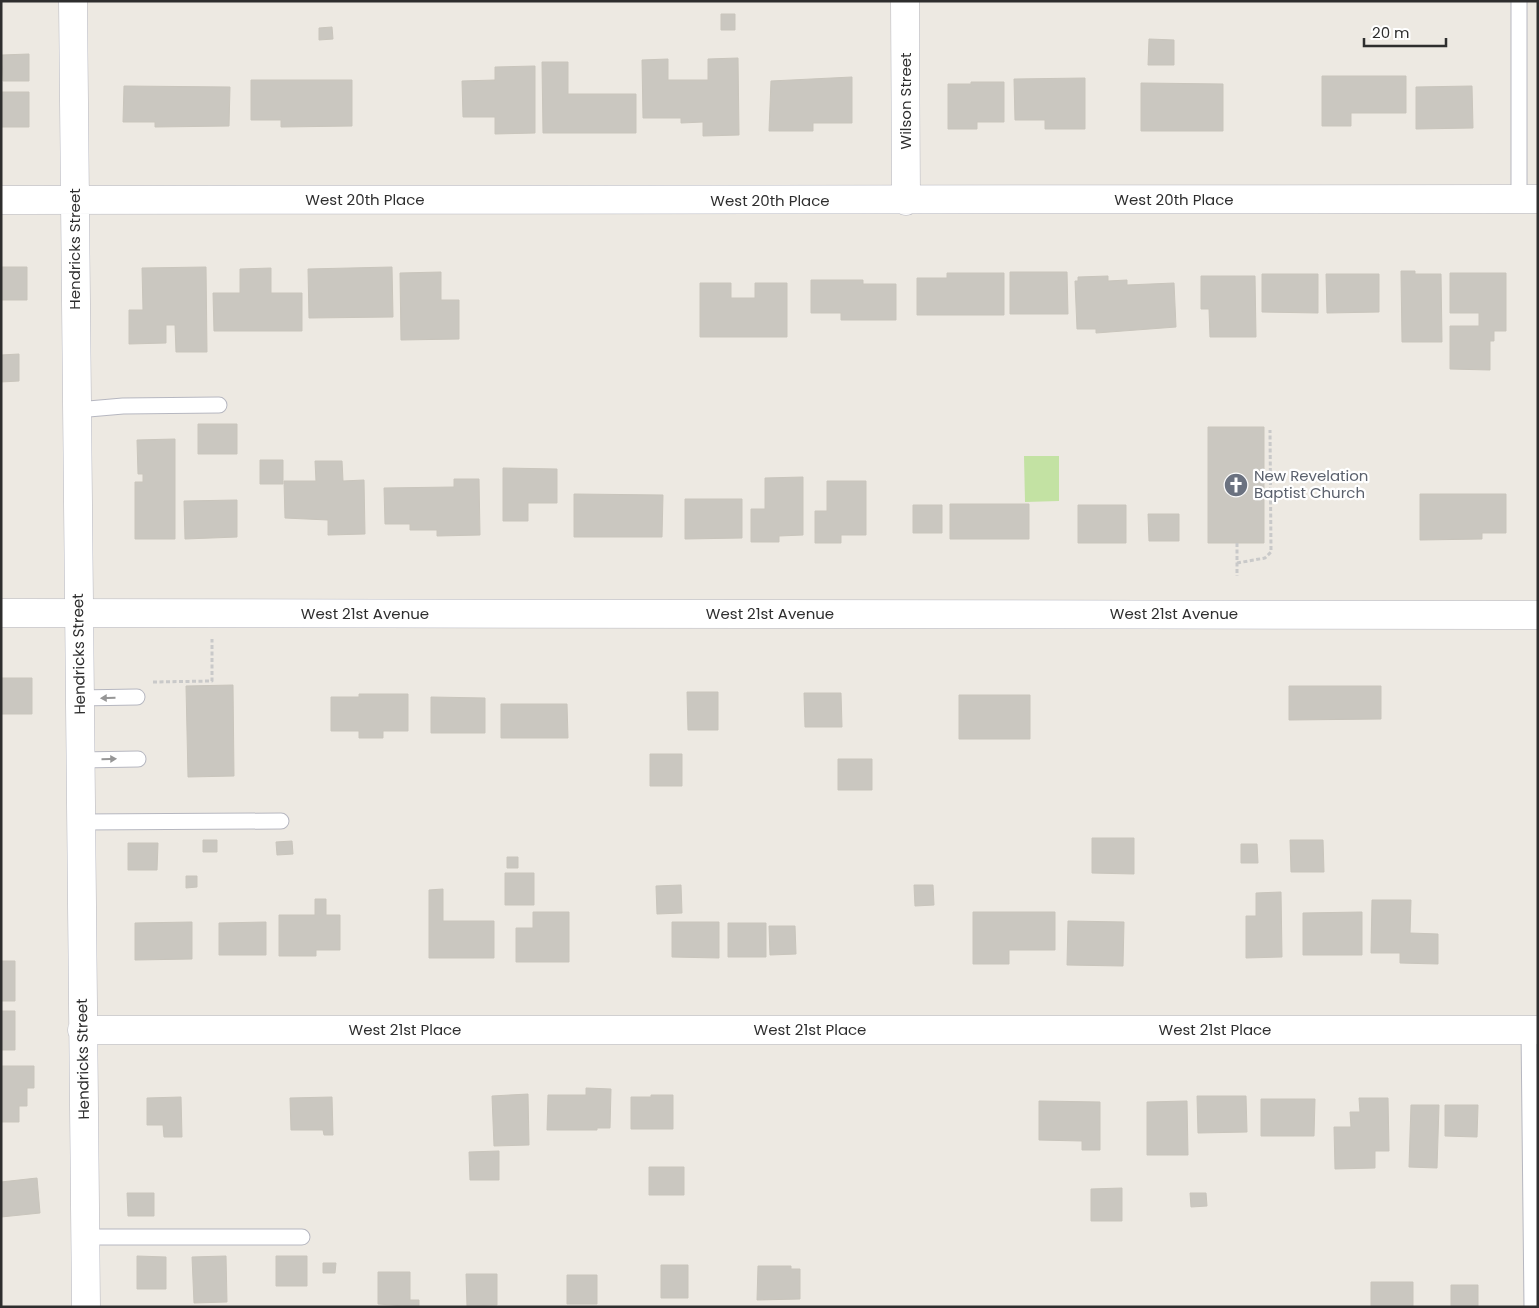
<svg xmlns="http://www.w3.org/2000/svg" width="1539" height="1308" viewBox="0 0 1539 1308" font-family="Poppins,sans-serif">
  <rect width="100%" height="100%" fill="#ede9e2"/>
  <path fill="#c3e2a3" d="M1024 456H1059V501L1025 502Z"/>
  <path fill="#cac7c0" stroke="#c9c5bc" d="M721 14H735V30H721Z
    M332 27 333 39 319 40V28Z
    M1149 39 1174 40V65H1148Z
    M29 54V81H3L2 55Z
    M738 58 739 135 703 136V122L681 123V118H643L642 60 668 59V80H708V59Z
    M542 62H568V94H636V133H543Z
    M535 66V133L495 134V117H463L462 81 495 80V67Z
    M1322 76H1406V113H1351V126H1322Z
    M852 77V123H813V131H769L771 81Z
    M1085 78V129H1045V120H1015L1014 79Z
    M251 80H352V126L281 127V120H251Z
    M971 82H1004V122H977V129H948V84H971Z
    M1141 83 1223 84V131H1141Z
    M124 86 230 87 229 126 155 127V122H123Z
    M1472 86 1473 128 1416 129V87Z
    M1 92H29V127H1Z
    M1 267H27V300H1Z
    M206 267 207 352H176L175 325H166V343L129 344V310H143L142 268Z
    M392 267 393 317 309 318 308 269Z
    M271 268V293H302V331H214L213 293H240V269Z
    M1401 271H1415V274H1441L1442 342H1402Z
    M441 272V300H459V339L401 340 400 273Z
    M1010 272H1067L1068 314H1010Z
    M947 273H1004V315H917V278H947Z
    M1450 273H1506V331H1494V341H1490V370L1450 369V326H1479V313H1450Z
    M1262 274H1318V313L1262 312Z
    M1326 274H1379V312L1327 313Z
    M1108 276V281L1127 280V285L1174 283 1176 327 1096 333V329H1077L1075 281H1078V277Z
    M1201 276H1255L1256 337H1210L1209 309H1201Z
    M811 280H863V284H896V320H841V313H811Z
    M700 283H731V298H755V283H787V337H700Z
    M19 354V381L1 382V355Z
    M198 424H237V454H198Z
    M1208 427H1264V543H1208Z
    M175 439V539H135V482H143V474H138L137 440Z
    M260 460H283V484H260Z
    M315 461H342L343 481 364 480 365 534 328 535V520L285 518 284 481H316Z
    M503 468 557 469V503H528V521H503Z
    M803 477V535L779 536V542H751V509H765V478Z
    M454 479H479L480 535 437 536V530H410V524H385L384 488 454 487Z
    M827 481H866V535H841V543H815V511H827Z
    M574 494 663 495 662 537H574Z
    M1420 494H1506V533H1482V539L1420 540Z
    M685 499H742V538L685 539Z
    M237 500V537L185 539 184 501Z
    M950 504H1029V539H950Z
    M913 505H942V533H913Z
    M1078 505H1126V543H1078Z
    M1148 514H1179V541H1149Z
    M1 678H32V714H1Z
    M233 685 234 776 188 777 186 686Z
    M1289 686H1381V719L1289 720Z
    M687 692H718V730H688Z
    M804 693H841L842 727H805Z
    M359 694H408V731H383V738H359V731H331V697H359Z
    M959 695H1030V739H959Z
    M431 697 485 698V733H431Z
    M501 704H567L568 738H501Z
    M650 754H682V786H650Z
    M838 759H872V790H838Z
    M1092 838H1134V874L1092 873Z
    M203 840H217V852H203Z
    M1290 840H1323L1324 872H1291Z
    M292 841 293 854 277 855 276 842Z
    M128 843H158L157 870H128Z
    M1241 844H1257L1258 863H1241Z
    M507 857H518V868H507Z
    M505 873H534V905H505Z
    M186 876H197V887L186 888Z
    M681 885 682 913 657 914 656 886Z
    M914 885H933L934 905 915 906Z
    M443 889V921H494V958H429V890Z
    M1281 892 1282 957 1246 958V916H1256V893Z
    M315 899H326V915H340V950H316V956H279V915H315Z
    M1372 900H1411L1410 933 1438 934V964L1400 963V953H1371Z
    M533 912H569V962H516V928H533Z
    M973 912H1055V950H1009V964H973Z
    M1362 912V955H1303V913Z
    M1068 921 1124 922 1123 966 1067 965Z
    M192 922V959L135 960V923Z
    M266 922V955H219V923Z
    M672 922H719V958L672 957Z
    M728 923H766V957H728Z
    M769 926H795L796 954 770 955Z
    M1 961H15V1001H1Z
    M1 1011H15V1050H1Z
    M1 1066H34V1088H27V1106H19V1122H1Z
    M586 1088 611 1089 610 1128H597V1130H547L548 1095H586Z
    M528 1094 529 1145 494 1146 492 1096Z
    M651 1095H673V1129H631V1097H651Z
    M1197 1096H1246L1247 1132 1198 1133Z
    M181 1097 182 1137H164L163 1125H147V1098Z
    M332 1097 333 1135H324L323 1130H291L290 1098Z
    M1359 1098H1388L1389 1151H1375V1168L1335 1169 1334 1127H1351L1350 1112H1360Z
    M1261 1099H1315L1314 1136H1261Z
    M1039 1101 1100 1102V1150H1082V1141L1039 1140Z
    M1187 1101 1188 1155H1147V1102Z
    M1411 1105H1439L1437 1168 1409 1167Z
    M1445 1105H1478L1477 1137 1445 1136Z
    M499 1151V1180H470L469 1152Z
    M649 1167H684V1195H649Z
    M37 1178 40 1213 1 1217V1182Z
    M1122 1188V1221H1091V1189Z
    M127 1193H154V1216H128Z
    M1190 1193H1206L1207 1206 1191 1207Z
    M137 1256 166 1257V1289H137Z
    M226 1256 227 1302 194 1303 192 1257Z
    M276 1256H307V1286H276Z
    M323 1263H336L335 1273H323Z
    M661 1265H688V1298H661Z
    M758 1266H791V1269H800V1299L757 1300Z
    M378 1272H410V1300H419V1307L378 1304Z
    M466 1274H497V1305L467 1306Z
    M567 1275H597V1304H567Z
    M1371 1282H1413V1307H1371Z
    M1451 1285H1478V1307H1451Z"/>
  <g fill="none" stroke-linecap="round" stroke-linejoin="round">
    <g stroke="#b6b7c0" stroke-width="17">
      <path id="lane" d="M1519 1V200
        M77 410 123 406 219 405
        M79 698 137 697
        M80 760 138 759
        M80 822 281 821
        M1529 1030 1532 1307
        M85 1237H302"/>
    </g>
    <g stroke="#b6b7c0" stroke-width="29">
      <path id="street" d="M73 1 86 1307
        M905 1 906 201
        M1 200 1538 199
        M82 1030H1538"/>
    </g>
    <g stroke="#b6b7c0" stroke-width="29">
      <path id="secondary" d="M1 613 1538 615"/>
    </g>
    <path stroke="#c9c9c9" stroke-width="3" stroke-dasharray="4 2.5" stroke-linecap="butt" d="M1237 543V576
      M1237 563 1265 558 1271 552 1270 430
      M153 682 212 681V639"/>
    <use href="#lane" stroke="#fff" stroke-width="15"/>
    <use href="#street" stroke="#fff" stroke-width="28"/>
    <use href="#secondary" stroke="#fff" stroke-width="28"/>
  </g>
  <defs><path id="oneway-solid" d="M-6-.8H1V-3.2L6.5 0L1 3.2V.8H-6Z" transform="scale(1.25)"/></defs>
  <g fill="#969696">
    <use href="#oneway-solid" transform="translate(108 698) rotate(179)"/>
    <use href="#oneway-solid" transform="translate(109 759) rotate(-1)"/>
  </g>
  <defs>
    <g id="church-disc" transform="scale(1.25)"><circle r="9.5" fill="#6b7280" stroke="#fff"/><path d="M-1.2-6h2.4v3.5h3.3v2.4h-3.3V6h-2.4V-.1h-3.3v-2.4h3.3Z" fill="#fff"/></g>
  </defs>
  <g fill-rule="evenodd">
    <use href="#church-disc" x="1236" y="485"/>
  </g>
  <g text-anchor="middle" stroke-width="4.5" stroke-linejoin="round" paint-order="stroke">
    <g font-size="15" fill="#2e2e2e" stroke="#fff">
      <text transform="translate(906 101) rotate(-90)" y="5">Wilson Street</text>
      <text x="365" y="205">West 20th Place</text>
      <text x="1174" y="205">West 20th Place</text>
      <text x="770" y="206">West 20th Place</text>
      <text transform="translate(75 249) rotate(-90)" y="5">Hendricks Street</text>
      <text x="365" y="619">West 21st Avenue</text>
      <text x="770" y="619">West 21st Avenue</text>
      <text x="1174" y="619">West 21st Avenue</text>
      <text transform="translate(79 654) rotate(-91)" y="5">Hendricks Street</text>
      <text x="405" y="1035">West 21st Place</text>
      <text x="810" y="1035">West 21st Place</text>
      <text x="1215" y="1035">West 21st Place</text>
      <text transform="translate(83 1059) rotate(-91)" y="5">Hendricks Street</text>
    </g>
    <g font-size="15" fill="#5b616d" stroke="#fff" text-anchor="start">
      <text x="1254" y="481">New Revelation<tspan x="1254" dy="17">Baptist Church</tspan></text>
    </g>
  </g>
  <rect width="1539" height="1308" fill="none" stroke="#2e2e2e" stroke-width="5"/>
  <path d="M1364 38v8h82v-8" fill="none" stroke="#2e2e2e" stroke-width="2.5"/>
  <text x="1372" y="38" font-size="15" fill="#2e2e2e" stroke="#ffffff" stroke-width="4" paint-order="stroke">20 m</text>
</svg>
